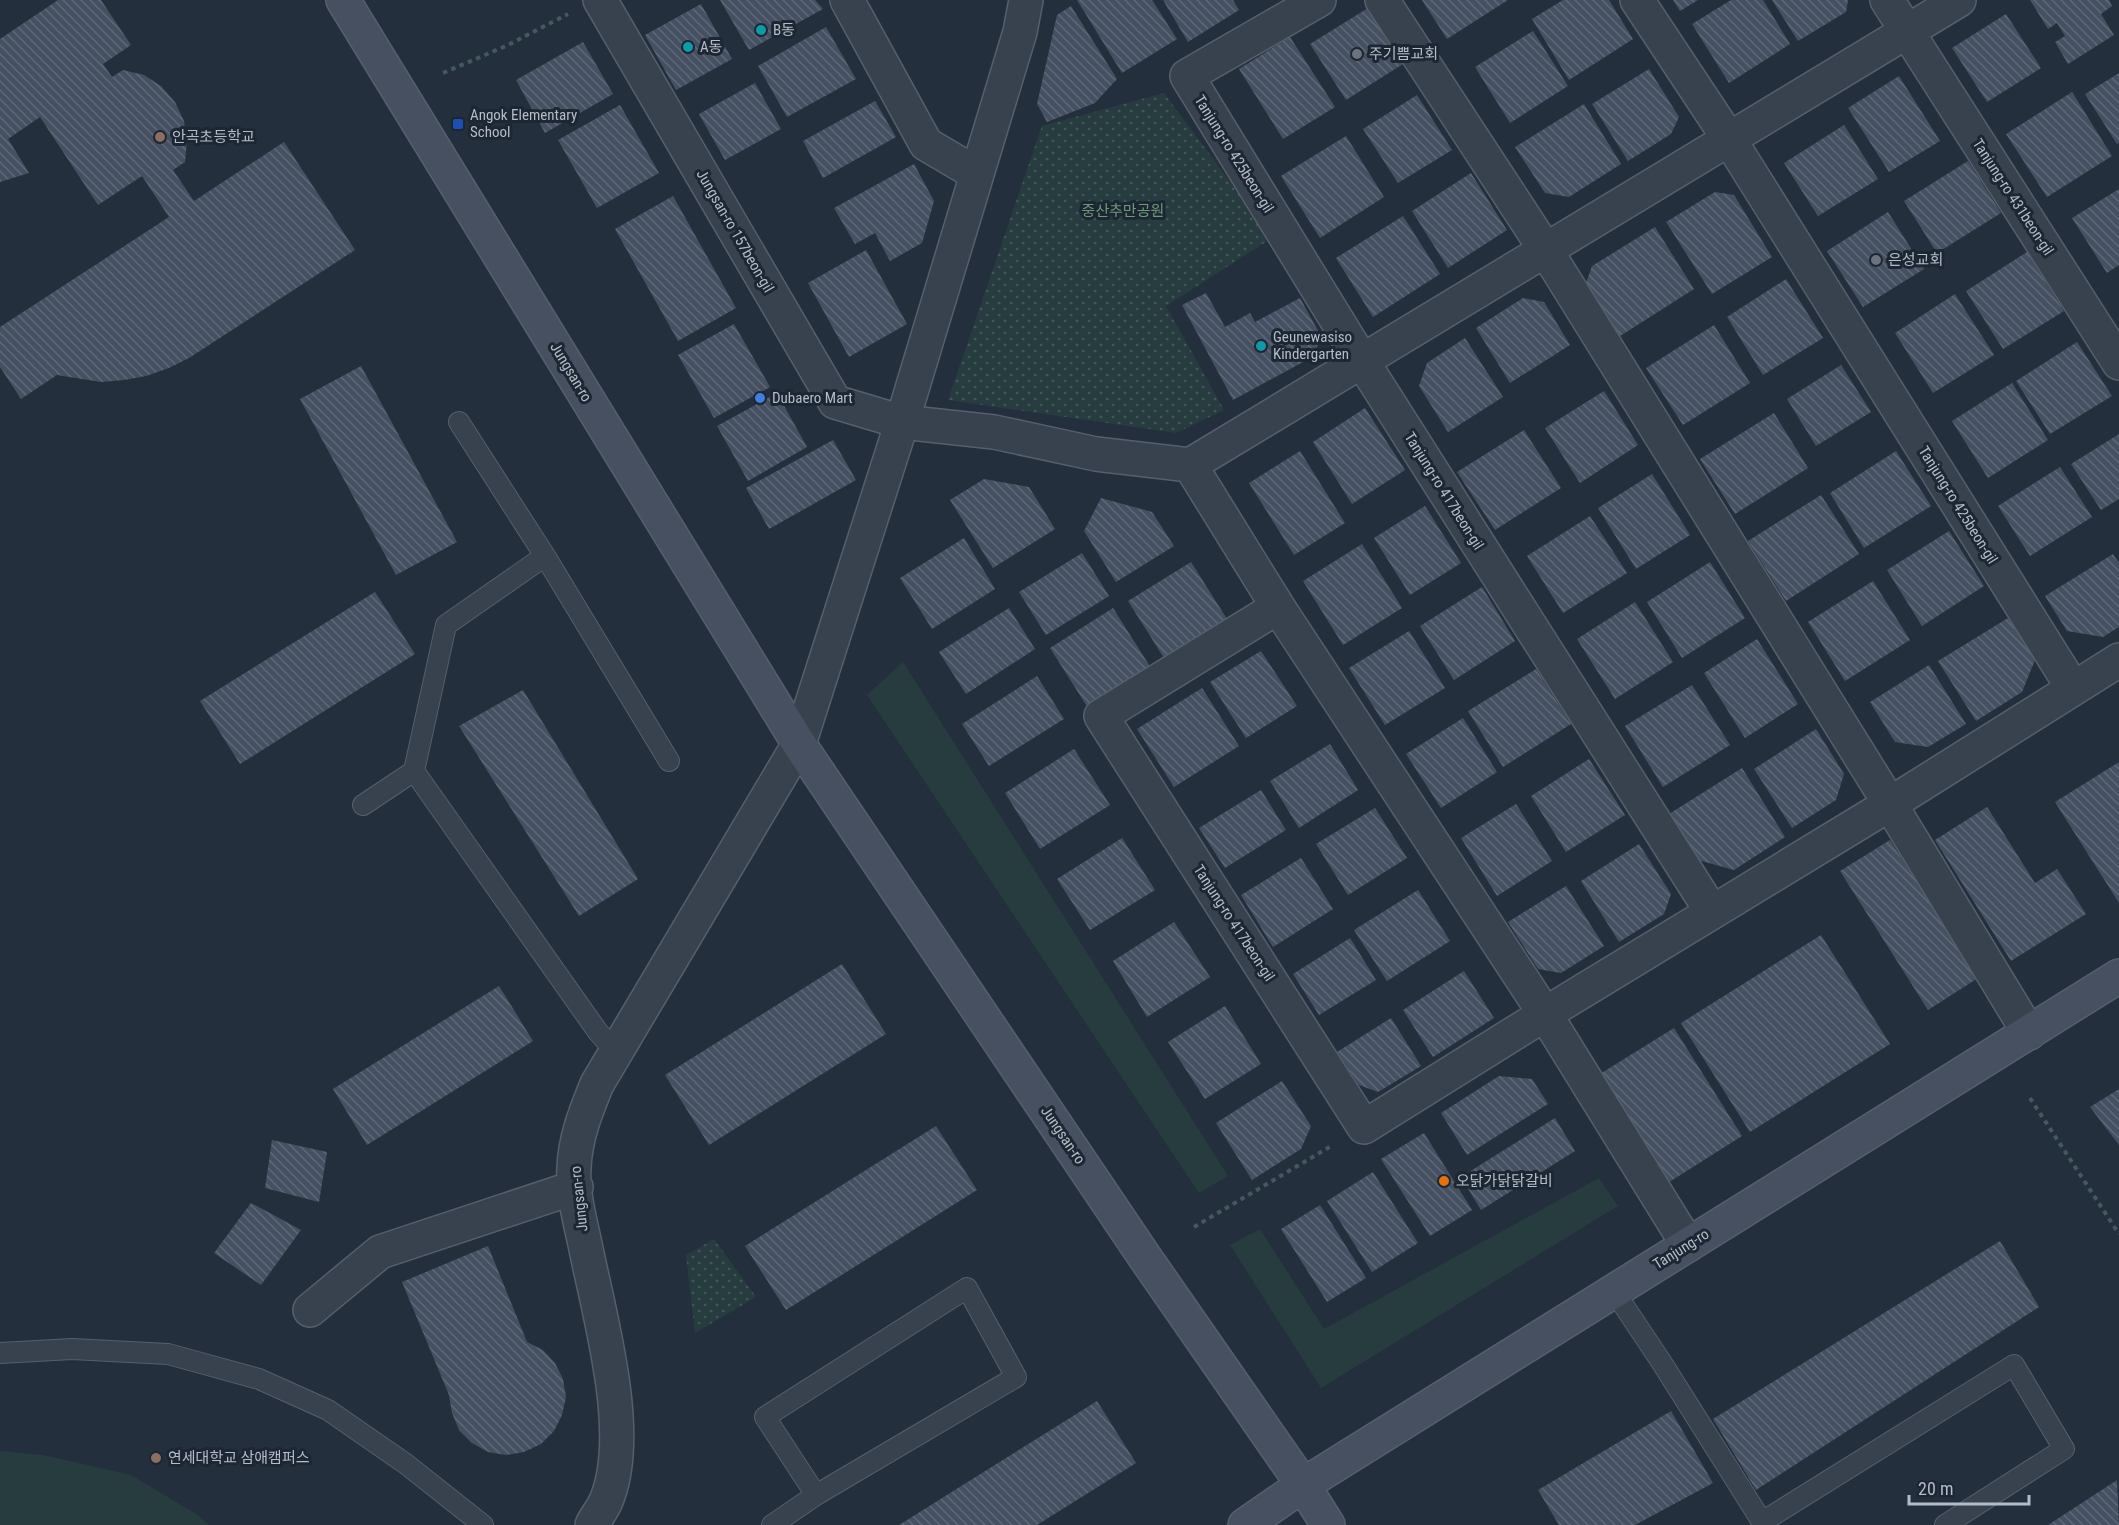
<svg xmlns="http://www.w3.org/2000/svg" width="2119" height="1525" viewBox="0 0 2119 1525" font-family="'Roboto Condensed','Noto Sans KR',sans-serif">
  <defs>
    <pattern id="park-dots" width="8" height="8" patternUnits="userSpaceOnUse" patternTransform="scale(1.5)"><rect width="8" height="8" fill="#263c3f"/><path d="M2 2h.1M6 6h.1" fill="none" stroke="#435659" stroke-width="1.8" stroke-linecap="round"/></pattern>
    <pattern id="building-back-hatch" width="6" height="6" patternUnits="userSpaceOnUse" patternTransform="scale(1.5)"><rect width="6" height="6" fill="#455162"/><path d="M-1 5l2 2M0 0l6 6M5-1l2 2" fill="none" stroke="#5d6877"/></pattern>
  </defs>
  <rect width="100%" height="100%" fill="#242f3e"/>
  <path fill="#263c3f" d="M903 662 1228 1176 1199 1193 867 695Z
    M1599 1178 1618 1206 1321 1388 1230 1245 1260 1229 1324 1329Z
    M0 1451 43 1455 131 1475 198 1515 209 1525H0Z"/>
  <path fill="url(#park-dots)" d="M1164 93 1272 238 1166 306 1224 410 1176 433 948 400 1042 126Z
    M714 1239 756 1297 695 1333 686 1255Z"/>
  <path fill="url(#building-back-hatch)" d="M58 0H101L131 45 103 64 112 77 123 70 144 75 161 86 175 102 184 121 187 141 185 162 173 170 194 201 284 142 355 250 189 358 169 368 146 376 124 380 101 382 57 375 21 399 0 367V327L169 217 142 176 98 205 40 117 8 139 29 173 0 182V39Z
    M720 0H815L823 9 749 50Z
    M1077 0H1152L1177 39 1122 73Z
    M1163 0H1233L1239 10 1188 42Z
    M1422 0H1508L1447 39Z
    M1563 0H1609L1633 39 1569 80 1532 19Z
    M1673 0H1698L1680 11Z
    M1731 0H1763L1790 44 1729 83 1692 24Z
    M1772 0H1848L1846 12 1798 41Z
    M2030 0H2109L2112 6 2101 14 2114 35 2068 64 2055 42 2065 36 2057 23 2048 29Z
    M701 4 732 59 676 90 645 35Z
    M1071 6 1117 79 1095 103 1047 122 1037 104 1057 15Z
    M1368 8 1403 64 1346 100 1310 44Z
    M2006 14 2041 68 1987 102 1952 48Z
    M826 27 856 79 787 117 758 66Z
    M1533 31 1568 86 1510 123 1475 67Z
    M1290 37 1335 107 1283 139 1239 69Z
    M583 42 613 94 545 133 516 80Z
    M1649 69 1679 117 1671 134 1628 161 1592 104Z
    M2119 73V143L2117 144 2085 94Z
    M1899 76 1940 141 1889 172 1848 108Z
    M755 83 781 129 725 160 699 114Z
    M2072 92 2112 156 2047 197 2006 134Z
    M1417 95 1452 150 1398 183 1363 129Z
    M875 101 896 137 823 178 803 141Z
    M1584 104 1621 164 1569 197 1545 193 1515 147Z
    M620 105 659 173 597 208 558 140Z
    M1844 125 1878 179 1818 216 1784 163Z
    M1346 136 1384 197 1320 238 1281 176Z
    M1968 161 2001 213 1937 253 1904 201Z
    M914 164 934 201 922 243 890 261 875 233 855 244 834 208Z
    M1471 173 1507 230 1448 268 1412 211Z
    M2119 189V265L2107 273 2072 218Z
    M1715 192 1734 195 1772 257 1712 294 1666 222Z
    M673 196 736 308 678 341 615 229Z
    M1888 212 1924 269 1863 307 1827 251Z
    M1403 216 1440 274 1373 317 1336 258Z
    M1655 227 1694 289 1617 338 1585 286 1592 266Z
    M866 250 907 324 849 357 808 283Z
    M2027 252 2064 311 2003 349 1966 291Z
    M1786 279 1823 338 1763 375 1727 317Z
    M1206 293 1225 327 1250 313 1255 322 1300 298 1321 336 1314 356 1233 400 1182 305Z
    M1955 294 1994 355 1933 393 1895 333Z
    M1523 298 1544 302 1570 345 1510 383 1476 328Z
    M734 324 770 387 714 418 678 355Z
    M1714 325 1750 383 1683 425 1646 368Z
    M1465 338 1503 397 1448 432 1419 386 1427 363Z
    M2077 342 2112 396 2050 434 2016 381Z
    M1841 365 1871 412 1816 446 1787 399Z
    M361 366 457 542 396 575 300 399Z
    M2012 383 2048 440 1988 478 1952 421Z
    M1604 391 1638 445 1580 483 1545 428Z
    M777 393 807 447 748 481 717 426Z
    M1365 408 1405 470 1352 504 1313 442Z
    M1774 413 1808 468 1735 514 1700 459Z
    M1524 430 1561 488 1495 530 1457 472Z
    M2119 434V499L2101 510 2071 464Z
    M833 440 856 480 769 529 746 488Z
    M1300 451 1345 523 1294 555 1249 483Z
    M1896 451 1931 506 1864 548 1830 493Z
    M2060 467 2092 517 2030 556 1998 506Z
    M1652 474 1690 535 1636 569 1598 508Z
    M984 479 1029 487 1055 529 993 568 950 500Z
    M1821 495 1859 554 1786 601 1748 541Z
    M1101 498 1152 512 1174 546 1116 582 1084 531Z
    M1425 506 1461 563 1410 595 1374 538Z
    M1590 516 1627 573 1563 613 1527 556Z
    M1949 531 1984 586 1922 626 1887 570Z
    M964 538 995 589 932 629 900 578Z
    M1362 544 1402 608 1343 645 1303 581Z
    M1082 553 1109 596 1046 635 1019 592Z
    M2113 554 2119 563V627L2103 637 2067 631 2045 596Z
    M1191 562 1227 619 1164 658 1128 601Z
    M1710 562 1745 618 1682 658 1647 602Z
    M1873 581 1910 640 1845 681 1808 622Z
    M1482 587 1515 641 1454 680 1420 626Z
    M375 592 415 654 240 764 200 701Z
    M1635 602 1673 662 1615 699 1577 639Z
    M1009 608 1035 649 966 694 939 652Z
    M1113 608 1151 668 1088 708 1050 648Z
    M2008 618 2035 660 2022 692 1976 721 1938 661Z
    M1409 631 1445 688 1385 725 1349 668Z
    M1757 639 1798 704 1745 738 1704 673Z
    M1261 651 1297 706 1246 738 1210 682Z
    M1929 665 1966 724 1928 747 1895 742 1870 702Z
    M1536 669 1571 724 1503 767 1468 711Z
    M1037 676 1064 719 989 766 962 724Z
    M1692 685 1730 745 1663 787 1625 726Z
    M1202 688 1239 746 1174 787 1137 729Z
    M523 690 638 879 579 916 459 726Z
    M1463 718 1497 772 1441 808 1406 754Z
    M1816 729 1844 774 1836 800 1792 828 1754 769Z
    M1330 744 1358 790 1299 828 1270 781Z
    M1074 749 1110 805 1040 849 1005 793Z
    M1589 759 1625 815 1566 852 1531 796Z
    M2119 762V903L2055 802Z
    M1742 768 1785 837 1734 870 1698 860 1669 814Z
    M1261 790 1286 830 1225 868 1199 828Z
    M1516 804 1552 861 1497 896 1461 838Z
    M1987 807 2035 883 2057 869 2086 914 2011 961 1935 840Z
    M1375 808 1407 858 1348 895 1316 844Z
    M1122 838 1155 890 1090 930 1057 879Z
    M1890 840 1978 978 1928 1010 1840 871Z
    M1639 844 1671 894 1664 914 1619 942 1581 881Z
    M1301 858 1333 909 1273 947 1241 895Z
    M1566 886 1604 946 1561 973 1538 969 1508 922Z
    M1418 890 1450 941 1387 981 1354 930Z
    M1174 922 1210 977 1147 1017 1113 961Z
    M1821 935 1890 1044 1750 1132 1681 1023Z
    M1350 938 1376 980 1319 1015 1293 974Z
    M842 964 886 1034 709 1145 665 1075Z
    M1464 971 1494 1018 1433 1057 1403 1010Z
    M499 986 533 1041 367 1145 333 1089Z
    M1225 1006 1261 1064 1205 1099 1168 1042Z
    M1391 1018 1421 1066 1378 1092 1359 1085 1337 1052Z
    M1674 1028 1742 1136 1663 1186 1595 1077Z
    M1499 1076 1532 1079 1548 1104 1467 1155 1441 1113Z
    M1282 1081 1311 1126 1301 1149 1252 1180 1216 1123Z
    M2119 1089V1145L2090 1107Z
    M1555 1118 1575 1151 1481 1210 1461 1177Z
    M936 1126 977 1190 786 1310 745 1246Z
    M1424 1133 1472 1210 1430 1236 1381 1159Z
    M272 1140 327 1152 319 1202 265 1188Z
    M1373 1172 1418 1243 1372 1272 1327 1201Z
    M251 1203 301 1230 261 1285 214 1253Z
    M1320 1205 1366 1278 1327 1302 1281 1229Z
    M2000 1241 2039 1307 1756 1490 1713 1419Z
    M488 1246 527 1342 543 1350 555 1363 563 1379 566 1397 562 1415 554 1431 541 1444 524 1452 506 1455 488 1452 472 1443 459 1430 452 1413 449 1395 402 1282Z
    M1097 1401 1136 1463 1037 1525H899Z
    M1671 1411 1713 1483 1635 1525H1559L1538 1490Z
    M2117 1480 2119 1525H2048Z"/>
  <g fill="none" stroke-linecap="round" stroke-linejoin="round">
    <g stroke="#565f6c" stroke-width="22">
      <path id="lane" d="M459 422 545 556 669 761
        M545 556 446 625 414 771 598 1032 616 1052
        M363 805 414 771
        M1614 1291 1662 1363 1764 1525
        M0 1353 72 1349 168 1354 259 1379 328 1410 406 1464 483 1525
        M1762 1522 2014 1365 2064 1449 1945 1525
        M772 1525 816 1495 1016 1377 967 1288 765 1417 816 1495"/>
    </g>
    <g stroke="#565f6c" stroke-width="36">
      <path id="street" d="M600 0 835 402 902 422 994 432 1096 454 1190 465 1278 607 1545 1014 1688 1245
        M847 0 926 144 977 174
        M1319 0 1187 76 1362 361 1712 912
        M1382 0 1545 249 1890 804 2029 1033
        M1637 0 1729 139 2073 688
        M1887 0 2119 363
        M1190 465 1959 0
        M1278 607 1101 716 1364 1127 1545 1014 1890 804 2119 660
        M310 1310 380 1252 576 1187
        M592 1525C596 1517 602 1510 606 1501 634 1435 600 1318 586 1249 581 1224 572 1193 574 1168 575 1138 586 1111 597 1084L799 744 902 422 1020 32 1026 0"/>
    </g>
    <g stroke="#565f6c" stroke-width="36">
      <path id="secondary" d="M343 0 799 744 1144 1256 1303 1485 1328 1525
        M1245 1525 1303 1485 2119 976"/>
    </g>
    <path stroke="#44595c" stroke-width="4" stroke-dasharray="4.5 4.5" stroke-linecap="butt" d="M443 73 506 46 568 14
      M2030 1098 2119 1234
      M1194 1227 1333 1145"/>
    <use href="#lane" stroke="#38414e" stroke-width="20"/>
    <use href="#street" stroke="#38414e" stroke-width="33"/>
    <use href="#secondary" stroke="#465061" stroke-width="33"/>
  </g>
  <g fill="#0f9aa8" stroke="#1d2633" stroke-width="2">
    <circle cx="761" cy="30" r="6"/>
    <circle cx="688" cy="47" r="6"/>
    <circle cx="1261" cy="346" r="6"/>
  </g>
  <g fill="#6b7280" stroke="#1d2633" stroke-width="2">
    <circle cx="1357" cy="54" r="6"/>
    <circle cx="1876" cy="260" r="6"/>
  </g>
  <rect fill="#1a4fb4" stroke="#1d2633" stroke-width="2" x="452" y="118" width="12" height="12" rx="3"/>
  <g fill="#8d6e63" stroke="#1d2633" stroke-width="2">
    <circle cx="160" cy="137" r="6"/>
    <circle cx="156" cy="1458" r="6"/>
  </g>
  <circle fill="#3f7fe0" stroke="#1d2633" stroke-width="2" cx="760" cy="398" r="6"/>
  <circle fill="#e8710a" stroke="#1d2633" stroke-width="2" cx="1444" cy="1181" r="6"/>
  <g text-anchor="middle" stroke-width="6" stroke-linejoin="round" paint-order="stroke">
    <g font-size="15" fill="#b4bcc9" stroke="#1d2633" text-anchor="start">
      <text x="773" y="35">B동</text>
      <text x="700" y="52">A동</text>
      <text x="1369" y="59">주기쁨교회</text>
      <text x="470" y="120">Angok Elementary<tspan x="470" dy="17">School</tspan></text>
      <text x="172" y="142">안곡초등학교</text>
      <text x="1888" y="265">은성교회</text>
      <text x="1273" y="342">Geunewasiso<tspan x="1273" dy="17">Kindergarten</tspan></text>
      <text x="772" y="403">Dubaero Mart</text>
      <text x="1456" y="1186">오닭가닭닭갈비</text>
      <text x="168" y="1463">연세대학교 삼애캠퍼스</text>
    </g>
    <g font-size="15" fill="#b4bcc9" stroke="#1d2633">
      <text transform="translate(1234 154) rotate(58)" y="5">Tanjung-ro 425beon-gil</text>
      <text transform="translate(2013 197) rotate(57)" y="5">Tanjung-ro 431beon-gil</text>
      <text transform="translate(735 231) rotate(60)" y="5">Jungsan-ro 157beon-gil</text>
      <text transform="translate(571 372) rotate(59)" y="5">Jungsan-ro</text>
      <text transform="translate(1444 491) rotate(58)" y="5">Tanjung-ro 417beon-gil</text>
      <text transform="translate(1958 505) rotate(58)" y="5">Tanjung-ro 425beon-gil</text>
      <text transform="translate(1234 923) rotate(57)" y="5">Tanjung-ro 417beon-gil</text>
      <text transform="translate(1063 1135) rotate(56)" y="5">Jungsan-ro</text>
      <text transform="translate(579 1199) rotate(-96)" y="5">Jungsan-ro</text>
      <text transform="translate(1681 1249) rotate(-32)" y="5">Tanjung-ro</text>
    </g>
    <g font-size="15" fill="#6b9a76" stroke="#1d2633">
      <text x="1123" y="216">중산추만공원</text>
    </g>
  </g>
  <path d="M1909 1495v9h120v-9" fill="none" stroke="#b4bcc9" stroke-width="3"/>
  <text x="1918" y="1495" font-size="18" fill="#b4bcc9" stroke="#1d2633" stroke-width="4.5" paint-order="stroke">20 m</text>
</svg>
